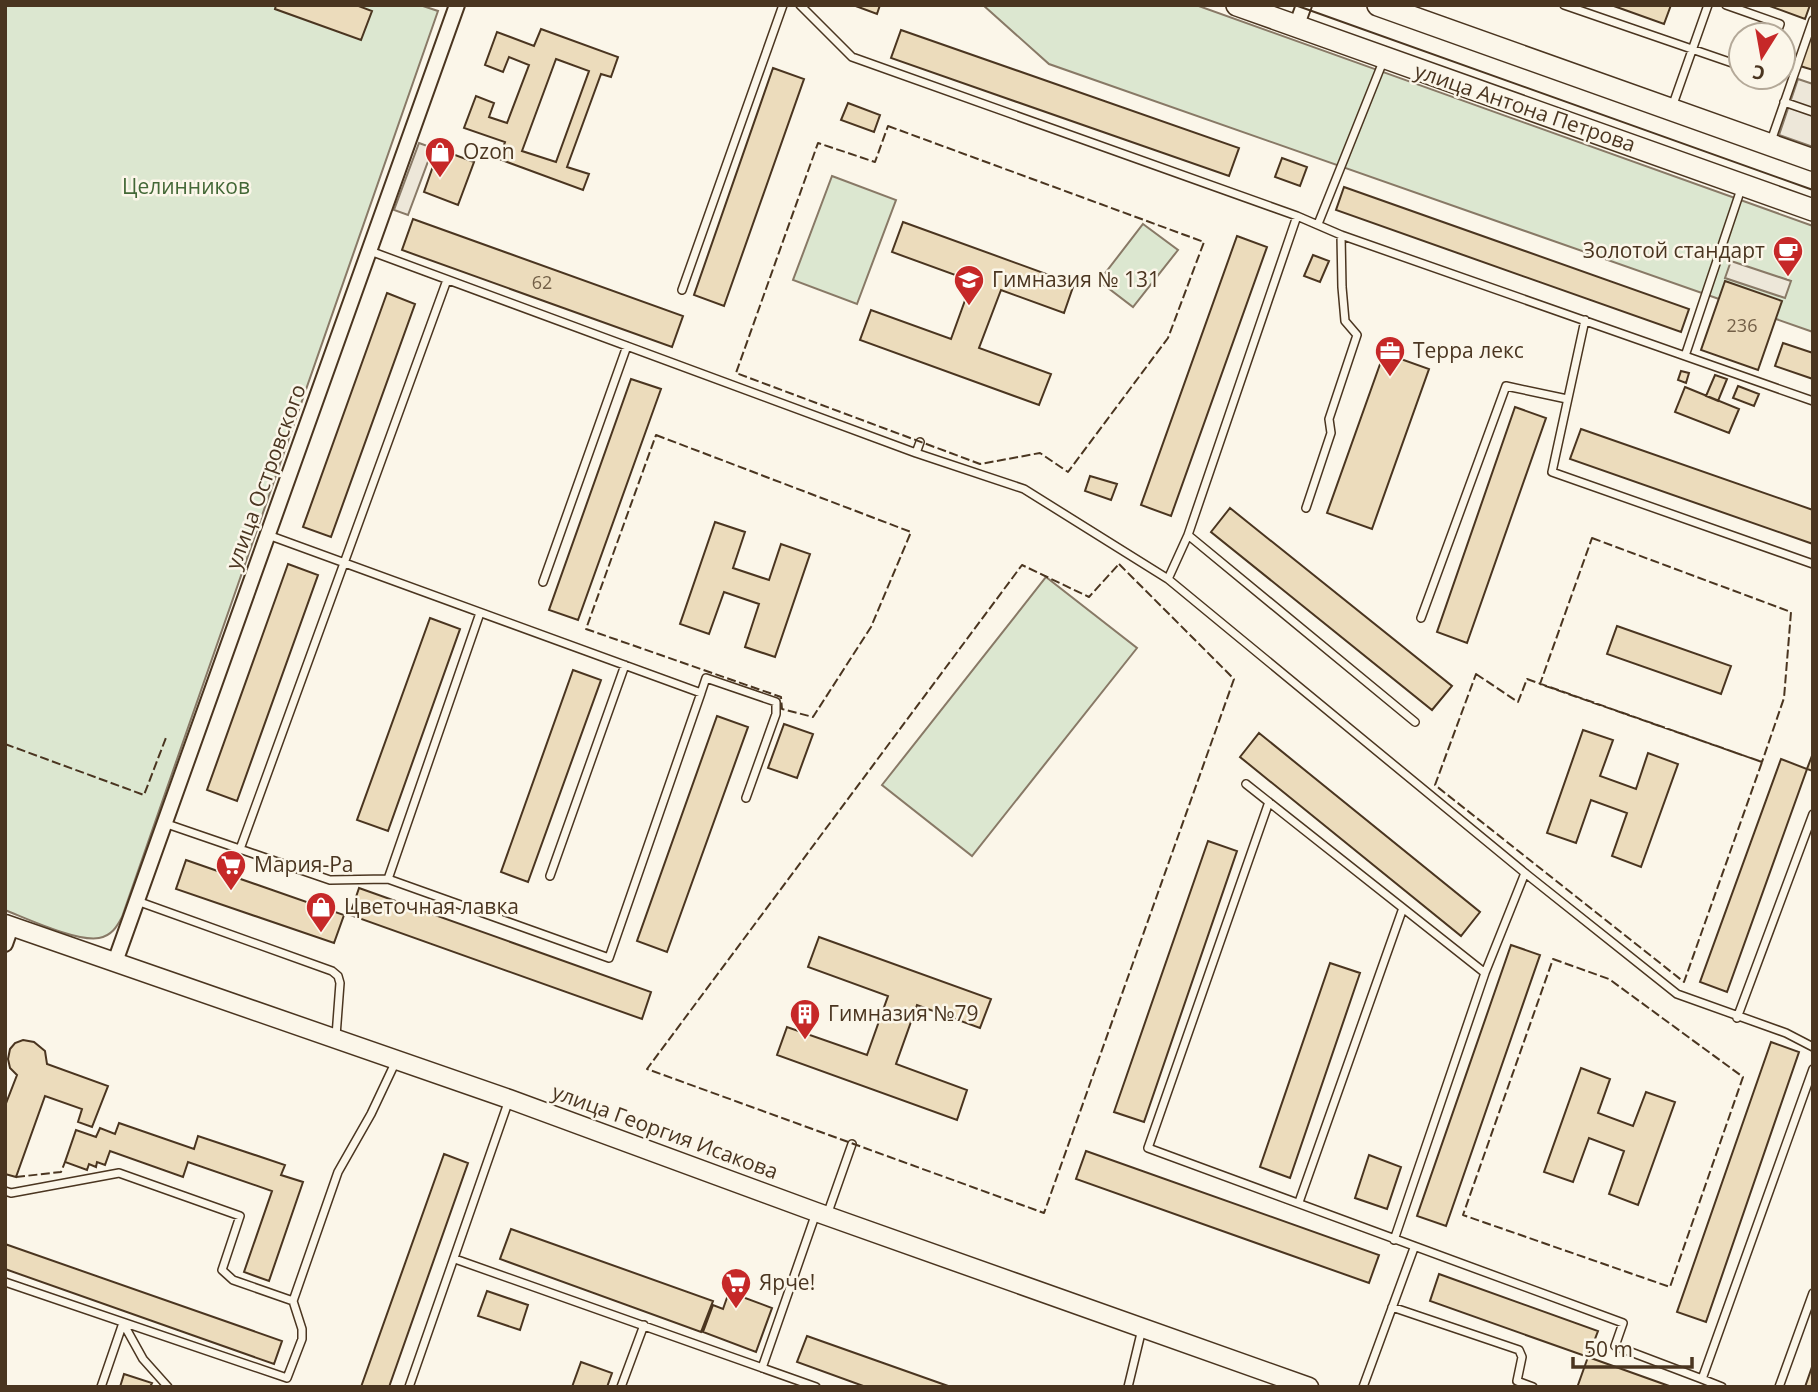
<svg xmlns="http://www.w3.org/2000/svg" width="1818" height="1392" viewBox="0 0 1818 1392" font-family="'Open Sans',sans-serif">
  <rect width="100%" height="100%" fill="#fbf6e9"/>
  <path fill="#dce7d0" stroke="#887966" stroke-width="2" d="M5 5H420L438 11 122 917C117 927 111 936 99 938 77 942 28 919 5 910Z
    M983 5H1196L1813 226V332L1049 64Z
    M832 176 896 200 857 304 793 280Z
    M1143 224 1178 250 1133 307 1099 281Z
    M1046 577 1137 648 972 856 882 785Z"/>
  <path fill="#ede7d9" stroke="#887966" stroke-width="2" d="M1798 79 1813 84V147L1779 135Z
    M419 143 433 148 408 215 394 210Z
    M1731 261 1791 281 1785 298 1725 278Z"/>
  <path fill="#ecdcbc" stroke="#4a3520" stroke-width="2" fill-rule="evenodd" d="M276 5H356L372 11 361 40 275 9Z
    M853 5H880L877 14Z
    M1611 5H1671L1664 24Z
    M1767 5H1810L1805 19Z
    M541 29 618 57 611 77 601 74 567 167 589 174 583 190 499 159 505 142 464 128 476 96 494 103 489 117 507 123 529 65 509 57 503 72 485 65 497 32 534 46ZM556 59 589 71 556 162 522 151Z
    M901 30 1239 148 1229 176 891 58Z
    M1813 30V70L1800 66Z
    M773 68 804 79 724 306 694 295Z
    M848 103 880 115 874 132 841 120Z
    M439 149 474 162 458 205 424 192Z
    M1282 158 1307 167 1300 186 1275 177Z
    M1344 187 1689 309 1681 332 1336 210Z
    M413 219 683 316 672 347 402 250Z
    M903 222 1074 284 1064 313 1001 290 979 348 1051 374 1039 405 860 340 871 310 951 339 972 281 892 252Z
    M1237 236 1267 247 1171 516 1141 505Z
    M1313 255 1329 261 1320 282 1304 276Z
    M1725 281 1782 301 1758 370 1701 350Z
    M387 293 415 304 331 537 303 527Z
    M1783 343 1813 353V379L1775 366Z
    M1384 353 1429 369 1372 529 1327 513Z
    M1681 371 1689 373 1686 383 1678 380Z
    M1715 375 1727 379 1718 401 1706 396Z
    M631 379 661 389 578 620 549 610Z
    M1738 386 1759 394 1754 406 1733 398Z
    M1685 387 1739 409 1729 433 1675 412Z
    M1515 407 1546 418 1467 643 1437 632Z
    M1581 429 1813 510V544L1570 459Z
    M1090 476 1117 484 1111 500 1085 491Z
    M1230 508 1452 686 1432 710 1211 532Z
    M715 522 745 532 733 568 769 580 781 544 810 554 775 657 745 647 759 604 724 592 709 634 680 624Z
    M288 564 318 575 237 801 207 790Z
    M430 618 460 629 388 831 357 820Z
    M1617 626 1731 666 1721 694 1607 654Z
    M573 670 601 680 528 882 501 872Z
    M717 716 748 727 667 952 637 941Z
    M784 724 813 734 797 778 768 768Z
    M1583 730 1613 740 1600 776 1636 789 1648 753 1678 764 1641 867 1612 856 1627 813 1591 800 1576 843 1547 833Z
    M1259 733 1480 912 1461 936 1240 757Z
    M1813 753V771L1807 769Z
    M1781 759 1807 769 1727 992 1700 982Z
    M1208 841 1237 851 1144 1122 1114 1112Z
    M186 860 344 915 334 943 176 889Z
    M359 888 651 992 642 1019 350 915Z
    M819 937 991 999 980 1028 917 1005 896 1064 967 1090 957 1120 777 1055 787 1027 867 1055 888 996 808 967Z
    M1511 945 1540 955 1446 1226 1417 1216Z
    M1330 963 1360 973 1290 1178 1260 1167Z
    M23 1040 34 1042 45 1051 47 1064 108 1086 92 1127 78 1122 82 1109 45 1096 16 1177 5 1174V1106L17 1075 10 1068 8 1059 10 1049 15 1043Z
    M1771 1042 1799 1052 1706 1322 1677 1312Z
    M1581 1068 1610 1079 1598 1113 1633 1126 1646 1092 1675 1102 1638 1205 1609 1194 1624 1151 1589 1138 1573 1182 1544 1172Z
    M119 1123 194 1149 198 1136 285 1165 281 1175 303 1182 269 1281 244 1272 272 1191 188 1162 183 1177 110 1151 105 1165 97 1162 96 1167 89 1164 87 1170 65 1162 76 1130 96 1137 100 1128 115 1134Z
    M1086 1151 1379 1255 1369 1283 1076 1179Z
    M444 1154 468 1163 389 1387H361Z
    M1369 1155 1401 1167 1387 1209 1355 1198Z
    M511 1229 713 1301 701 1332 500 1259Z
    M5 1244 282 1341 274 1364 5 1269Z
    M1439 1274 1598 1331 1588 1357 1430 1301Z
    M487 1291 528 1305 520 1330 478 1316Z
    M729 1292 772 1308 756 1352 703 1332 713 1305 723 1309Z
    M807 1336 951 1387H866L797 1362Z
    M1588 1357 1672 1387H1581L1578 1385Z
    M581 1362 612 1373 607 1387H572Z
    M1813 1364V1387H1805Z
    M124 1374 152 1383 150 1387H120Z"/>
  <g fill="none" stroke-linecap="round" stroke-linejoin="round">
    <g stroke="#4a3520" stroke-width="10">
      <path id="service" d="M800 5 852 57 1297 216 1341 235 1685 356
        M1564 5 1741 66
        M1726 5 1780 24 1776 35
        M1784 102 1813 112
        M1672 107 1708 5
        M1771 141 1813 20
        M1742 186 1685 356 1813 401
        M1318 224 1384 59
        M370 251 916 453 1024 489 1168 579 1525 873 1677 994 1786 1033 1813 1047
        M682 290 783 5
        M1585 320 1552 472 1813 564
        M916 453 920 442
        M1306 508 1331 433 1329 419 1357 335 1345 321 1342 287 1341 235
        M268 535 701 693 706 678 776 702V714L746 798
        M1188 535 1415 722
        M1168 579 1188 535 1297 216
        M543 582 627 346
        M1421 618 1506 386 1567 399
        M1246 784 1485 973 1525 873
        M1269 802 1148 1148 1623 1323 1615 1346 1702 1379 1813 1069
        M164 823 330 880 388 879 609 958 701 693
        M240 849 447 280
        M550 876 625 665
        M388 879 480 613
        M137 901 332 971 338 976 340 983 336 1036
        M1737 1018 1813 814
        M5 1191 11 1193 119 1173 240 1216 222 1270 233 1280 293 1301
        M1299 1202 1403 908
        M827 1215 852 1144
        M1394 1240 1485 973
        M455 1259 816 1387
        M5 1282 287 1378 302 1339V1329L293 1301 338 1172 371 1114 396 1061
        M1392 1307 1519 1350 1522 1357 1517 1381 1533 1387
        M123 1323 143 1359 168 1387
        M762 1368 816 1213
        M1702 1379 1722 1387
        M101 1387 123 1323
        M409 1387 509 1100
        M621 1387 644 1325
        M1128 1387 1142 1329
        M1363 1387 1414 1248
        M1779 1387 1813 1293"/>
    </g>
    <g stroke="#4a3520" stroke-width="18">
      <path id="minor" d="M1296 27 1304 5
        M5 944 11 927
        M115 962 457 5"/>
    </g>
    <g stroke="#4a3520" stroke-width="21">
      <path id="tertiary" d="M5 924 509 1099 816 1212 1309 1387"/>
    </g>
    <g stroke="#4a3520" stroke-width="24">
      <path id="secondary" d="M1237 5 1813 210
        M1378 5 1813 160"/>
    </g>
    <use href="#service" stroke="#fbf6e9" stroke-width="7"/>
    <use href="#minor" stroke="#fbf6e9" stroke-width="14"/>
    <use href="#tertiary" stroke="#fbf6e9" stroke-width="18"/>
    <use href="#secondary" stroke="#fbf6e9" stroke-width="21"/>
    <path stroke="#4a3520" stroke-width="2" d="M1295 5 1813 190"/>
    <path stroke="#4a3520" stroke-width="2" stroke-dasharray="9 3.5" stroke-linecap="butt" d="M888 126 1204 242 1168 338 1068 472 1040 453 980 464 736 373 818 143 875 162Z
      M656 435 911 532 871 627 813 717 782 709 781 697 586 629Z
      M1592 538 1791 612 1784 698 1762 762 1540 684Z
      M1119 564 1234 679 1044 1213 647 1069 1022 565 1089 597Z
      M1476 674 1518 702 1527 679 1762 762 1684 982 1435 785Z
      M5 744 144 795 167 735
      M1553 959 1609 979 1743 1077 1670 1287 1463 1215Z
      M16 1177 61 1172 65 1162"/>
  </g>
  <defs>
    <g id="shop-pin" transform="scale(1.575)"><path d="M0 17L-7.5 6A9.5 9.5 0 1 1 7.5 6Z" fill="#c62828" stroke="#fbf6e9"/><path d="M-5-2.5h2.3a2.7 3.5 0 0 1 5.4 0H5L5.5 6h-11ZM-1.5-2.5h3a1.5 2.3 0 0 0-3 0Z" fill="#fff"/></g>
    <g id="cafe-pin" transform="scale(1.575)"><path d="M0 17L-7.5 6A9.5 9.5 0 1 1 7.5 6Z" fill="#c62828" stroke="#fbf6e9"/><path d="M-5.5-4.5H6V0H3Q3 3.5 0 3.5H-2.5Q-5.5 3.5-5.5 0ZM3-3.2v2h1.7v-2ZM-6 4.5H4V6H-6Z" fill="#fff"/></g>
    <g id="school-pin" transform="scale(1.575)"><path d="M0 17L-7.5 6A9.5 9.5 0 1 1 7.5 6Z" fill="#c62828" stroke="#fbf6e9"/><path d="M0-5L7-2L0 1L-7-2ZM-4 1L0 2.5L4 1V4Q0 6-4 4Z" fill="#fff"/></g>
    <g id="office-pin" transform="scale(1.575)"><path d="M0 17L-7.5 6A9.5 9.5 0 1 1 7.5 6Z" fill="#c62828" stroke="#fbf6e9"/><path d="M-6-3h4V-5.5h4V-3h4V5H-6ZM-1-4.5V-3h2v-1.5ZM-6 0V1H6V0Z" fill="#fff"/></g>
    <g id="supermarket-pin" transform="scale(1.575)"><path d="M0 17L-7.5 6A9.5 9.5 0 1 1 7.5 6Z" fill="#c62828" stroke="#fbf6e9"/><path d="M-6-5.5h2.5l.6 2H6L4.5 2H-2.5L-4.4-4H-6ZM-1.5 3.2a1.3 1.3 0 1 0 .1 0ZM3 3.2a1.3 1.3 0 1 0 .1 0Z" fill="#fff"/></g>
    <g id="building-pin" transform="scale(1.575)"><path d="M0 17L-7.5 6A9.5 9.5 0 1 1 7.5 6Z" fill="#c62828" stroke="#fbf6e9"/><path d="M-4-6H4V6H1V3H-1V6H-4ZM-2.5-4.3h1.7v1.8h-1.7ZM.8-4.3h1.7v1.8H.8ZM-2.5-1h1.7V.8h-1.7ZM.8-1h1.7V.8H.8Z" fill="#fff"/></g>
  </defs>
  <g fill-rule="evenodd">
    <use href="#shop-pin" x="440" y="152"/>
    <use href="#cafe-pin" x="1788" y="251"/>
    <use href="#school-pin" x="969" y="280"/>
    <use href="#office-pin" x="1390" y="351"/>
    <use href="#supermarket-pin" x="231" y="865"/>
    <use href="#shop-pin" x="321" y="907"/>
    <use href="#building-pin" x="805" y="1014"/>
    <use href="#supermarket-pin" x="736" y="1283"/>
  </g>
  <g text-anchor="middle" stroke-width="5" stroke-linejoin="round" paint-order="stroke">
    <g font-size="18" fill="#725f47">
      <text x="542" y="289">62</text>
      <text x="1742" y="332">236</text>
    </g>
    <g font-size="21" fill="#4a3520" stroke="#fbf6e9">
      <text transform="translate(1525 108) rotate(19)" y="7">улица Антона Петрова</text>
      <text transform="translate(266 477) rotate(-70)" y="7">улица Островского</text>
      <text transform="translate(665 1132) rotate(20)" y="7">улица Георгия Исакова</text>
    </g>
    <g font-size="21" fill="#4a3520" stroke="#fbf6e9" text-anchor="start">
      <text x="463" y="159">Ozon</text>
      <text x="1765" y="258" text-anchor="end">Золотой стандарт</text>
      <text x="992" y="287">Гимназия № 131</text>
      <text x="1413" y="358">Терра лекс</text>
      <text x="254" y="872">Мария-Ра</text>
      <text x="344" y="914">Цветочная лавка</text>
      <text x="828" y="1021">Гимназия №79</text>
      <text x="759" y="1290">Ярче!</text>
    </g>
    <g font-size="21" fill="#436837" stroke="#fbf6e9">
      <text x="186" y="194">Целинников</text>
    </g>
  </g>
  <rect width="1818" height="1392" fill="none" stroke="#4a3520" stroke-width="14"/>
  <g transform="translate(1762 56) rotate(191)"><circle r="33" fill="#fbf6e9" stroke="#b4a999" stroke-width="2"/>
  <path d="M0-5L12 26L0 18L-12 26Z" fill="#c62828"/>
  <text y="-10" font-size="19" font-weight="bold" text-anchor="middle" fill="#4a3520">С</text>
  </g>
  <path d="M1573 1357v10h119v-10" fill="none" stroke="#4a3520" stroke-width="3.5"/>
  <text x="1584" y="1357" font-size="21" fill="#4a3520" stroke="#fbf6e9" stroke-width="5" paint-order="stroke">50 m</text>
</svg>
